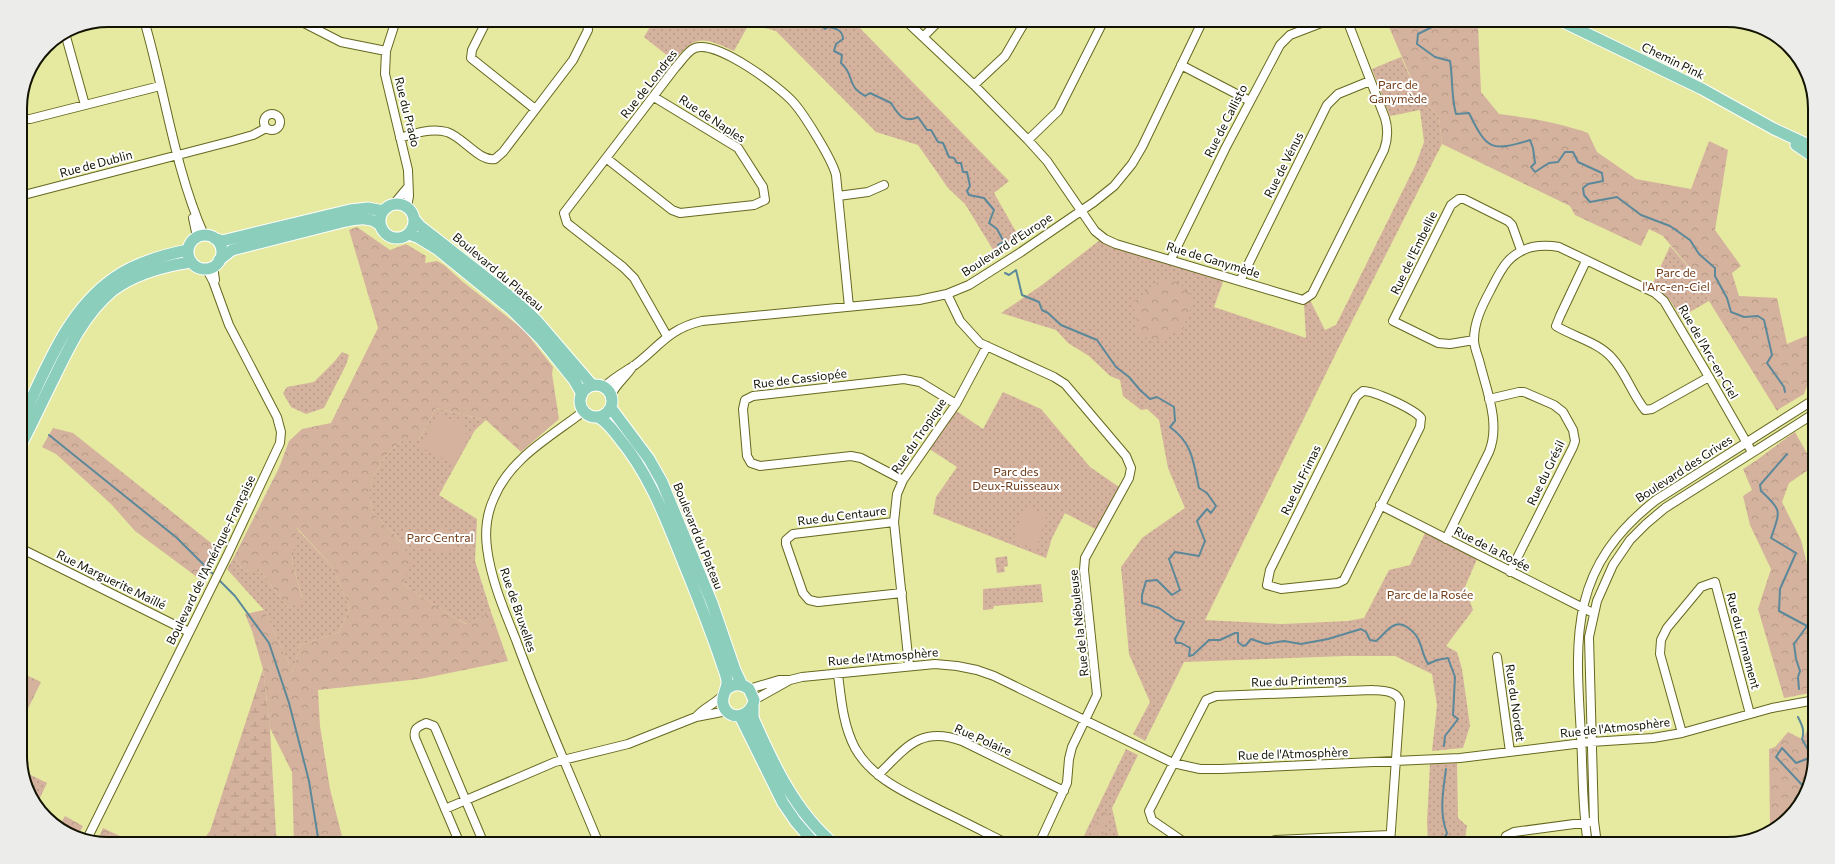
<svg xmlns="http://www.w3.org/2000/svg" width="1835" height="864" viewBox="0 0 1835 864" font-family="Commissioner,sans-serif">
  <defs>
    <pattern id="grass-dots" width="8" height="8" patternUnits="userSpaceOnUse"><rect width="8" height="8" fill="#d5b29e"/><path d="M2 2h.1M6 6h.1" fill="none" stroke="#b69886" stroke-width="1.8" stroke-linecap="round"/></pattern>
    <pattern id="forest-crowns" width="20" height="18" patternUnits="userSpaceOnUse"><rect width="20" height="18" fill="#d5b29e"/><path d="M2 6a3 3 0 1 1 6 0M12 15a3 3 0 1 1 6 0" fill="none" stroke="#b69886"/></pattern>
    <pattern id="wetland-marsh" width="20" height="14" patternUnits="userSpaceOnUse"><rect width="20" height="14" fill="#d5b29e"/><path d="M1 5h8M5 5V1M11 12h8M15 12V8" fill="none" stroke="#b69886"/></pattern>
  </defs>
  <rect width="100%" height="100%" fill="#e5eaa0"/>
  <path fill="url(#grass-dots)" d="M654 20H852L1009 181 994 193 1019 237 995 253 965 204 948 188 918 145 876 132 776 31 749 24 734 51C705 38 696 33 674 61L644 37Z
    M1401 57 1417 92 1439 118 1442 144 1339 347 1205 620 1282 624 1348 621 1364 618 1389 570 1410 565 1425 533 1477 559 1465 587 1473 610 1446 646 1457 652 1462 669 1470 726 1463 748 1432 751 1437 705 1432 674 1395 656H1346L1184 662 1145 741 1133 734 1150 702 1129 654 1121 567 1142 538 1185 508 1168 468 1159 420 1147 409 1141 410 1123 396 1120 380 1110 376 1089 356 1068 343 1056 330 1001 313 1042 285 1100 240 1224 279 1214 307 1306 338 1304 303 1310 300 1325 330 1336 325 1416 164 1424 142 1420 110 1390 116 1372 69Z
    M1670 246 1699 279 1709 301 1681 317 1669 299 1652 285Z
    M342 352 349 355 346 365 324 408 306 414 291 407 283 393 287 387 314 382 334 362Z
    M1003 392 1041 409 1090 467 1122 489 1099 531 1065 513 1052 538 1046 558 933 514 936 497 957 467 928 448 955 410 983 429Z
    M436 408 486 420 475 430 439 495 477 519 475 561 491 612 467 624 452 616 403 584 404 547 395 535 374 514 370 501V485L382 461 391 450 402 441H418Z
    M296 528 332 566 350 608 339 632 300 645 293 672 264 610 227 569 234 557 244 571 259 569 288 608 303 600 292 562Z
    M1007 556 1008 566 1004 567 1005 572 997 573 995 558Z
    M1041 584 1043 602 994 606 993 609 983 610V589Z
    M1126 749 1138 755 1112 808 1119 838 1128 844H1080Z
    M20 758 29 762 25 772 47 783 36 806 20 762Z
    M1457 763 1458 818 1467 826 1464 844H1428L1427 822 1430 764Z"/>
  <path fill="url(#forest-crowns)" d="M1386 20H1468L1478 24 1481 92 1499 114C1530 118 1559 123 1588 133L1597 152 1636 179 1691 189 1709 141 1728 150 1715 230 1741 266 1732 273 1739 296 1777 298 1787 344 1815 332V365L1804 394 1779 409 1777 411 1709 301 1699 279 1663 236 1649 229 1641 246 1575 215 1570 206 1442 144 1439 118 1417 92Z
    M357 227 390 250 406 244 426 256 425 263 437 261 444 265 463 282 524 330 553 367 552 374 559 419 521 452 486 420 436 408 418 441H402L391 450 382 461 370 485V501L374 514 395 535 404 547 411 561 403 584 452 616 466 624 491 612 508 661 420 679 318 690 320 726 330 789 344 844H294L292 772 270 728 263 669 252 631 245 614 264 610 293 672 300 645 339 632 350 608 332 566 297 528 292 562 303 601 288 608 259 569 244 571 234 557 279 468 289 441 302 429 331 423 378 328 349 230Z
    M1161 279C1172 283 1179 278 1185 291H1189L1192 305 1183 329 1159 340 1153 341 1138 334 1136 327 1137 319 1132 303Z
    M53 428 73 433 220 550 205 583 135 531 112 505 87 482 56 454 42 447Z
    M1795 432 1814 466 1789 483 1782 502 1801 540 1815 596V692L1784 698 1758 609 1771 569 1750 525 1743 496 1752 490 1743 469C1761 458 1777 444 1795 432Z
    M20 672 41 682 20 725Z
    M1815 721V756L1806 795 1776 829 1769 831 1770 826 1769 749 1775 747 1788 732 1802 739C1807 733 1808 725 1815 721Z
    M1104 811C1116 821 1102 824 1103 832 1104 835 1107 840 1109 844H1091C1088 835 1098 818 1104 811Z
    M65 816 83 826 77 837 69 835 59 826Z
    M103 828 137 844H108L97 841Z"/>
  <path fill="url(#wetland-marsh)" d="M263 669 270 728 276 833 278 844H200L210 831Z"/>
  <path fill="#d5b29e" d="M438 413 455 422 457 418 466 423 463 429 465 433 469 436 455 465 420 447Z
    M1025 507 1047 514 1036 549 1013 541Z
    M445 527 446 531 453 534 447 537 449 543 454 544 453 546 454 550 451 553 437 551 430 547 415 546 414 539 424 535 439 533V529Z"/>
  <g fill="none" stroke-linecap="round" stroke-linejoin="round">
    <path stroke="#5c899a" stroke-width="2" d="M819 20V24L825 29 828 27C835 28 843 30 843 39L836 44 834 51 842 55 841 63C851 71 849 80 855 88 857 91 862 94 865 96L870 93 891 103C898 114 903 124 918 117L927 130H931L938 142 943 143 949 157 954 158 957 163H961L963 172H967L970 186 967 191 969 195 984 198 994 210 989 223 997 229 1004 242 998 245
      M1437 20 1438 24 1418 34 1417 44 1435 57 1450 61C1453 79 1451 96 1456 114L1469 113C1487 150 1491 152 1530 140L1533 148 1535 163 1531 167 1535 172 1549 163 1558 162 1565 152H1573L1578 162 1602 173 1603 181 1588 184 1583 188 1584 195 1590 202 1617 197 1641 215 1670 226 1690 240 1699 254 1715 268V276L1727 298 1731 312 1744 317 1758 316 1764 320 1772 355 1767 363 1784 387 1785 392
      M1005 273 1009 275 1016 270 1022 295 1039 302 1042 310 1048 313 1061 325 1097 340 1116 367 1129 377 1140 390 1150 399 1157 397 1174 407 1175 421 1170 427C1193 444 1193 461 1199 488L1207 493 1216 506 1211 513 1207 509 1197 521 1205 541 1199 556 1175 552 1169 559 1180 590 1172 595 1157 580 1146 581 1142 595V603L1159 608 1176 620 1184 622 1175 639 1176 643H1181L1190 648 1189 656 1193 655 1209 640H1220L1235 633H1238V642L1243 646 1246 645 1251 639 1266 644 1284 641 1301 644 1328 639 1361 629 1366 632 1370 640 1376 641C1383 636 1387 628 1395 625 1400 623 1403 624 1407 627 1424 639 1419 649 1428 664L1437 660 1448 658 1455 677 1453 715 1458 719 1445 736 1444 746
      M49 435 177 538 214 575
      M1787 454 1760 485 1761 491C1783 511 1780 511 1771 538L1796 553 1780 589 1779 611 1807 626 1794 644 1796 659 1800 671 1798 677 1799 689
      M219 580 235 596 269 643 289 703 309 781 319 844
      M1797 805 1795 799 1804 787 1776 757 1782 748 1796 763 1812 757 1802 739C1805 731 1802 725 1798 717
      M1444 844 1443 841 1447 833C1439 813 1443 791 1446 769"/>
    <g stroke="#66681f" stroke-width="10">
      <path id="minor" d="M144 20C165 91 174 167 204 235
        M298 20 341 42 386 51
        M396 20 386 51 385 74 408 170 409 196 407 207
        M487 20 472 50 471 58 535 109
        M905 20 974 85 1028 140 1047 161 1095 231 1105 239 1116 244 1303 300 1312 294 1384 150C1388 139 1388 128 1385 118L1347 20
        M65 33 85 105
        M923 37 940 20
        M1181 65 1250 101
        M974 85 1005 56 1026 20
        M264 122a8 8 0 1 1 16 0a8 8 0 1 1-16 0Z
        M20 119H30L160 86
        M400 138C415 133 431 128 447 132 463 137 479 162 495 159L503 152 573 60 588 30 587 24 583 20
        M1028 140 1058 111 1104 20
        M606 158 672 210 680 213 754 205 765 200 763 187 738 148 654 97
        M20 196 232 141 253 135 266 128
        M838 196 868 192 884 185
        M393 205 408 187
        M193 218 197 237
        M1171 259 1226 147 1280 45 1290 35 1329 20
        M1586 261 1560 316 1556 326C1574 337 1598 342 1612 358 1626 373 1632 394 1645 410L1652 409 1709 377
        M213 266 215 280
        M1240 281 1327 105 1338 94 1370 81
        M947 294 960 321 980 343 1054 377 1065 384 1126 456 1131 468 1129 478 1085 558 1084 570 1097 695 1072 747 1069 759 1067 783 1039 844
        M667 336 634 278 623 267 572 227 567 223 564 213 675 68C681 62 687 51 695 48 717 40 779 86 794 103 805 116 832 159 836 175L849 307
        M1474 340 1450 344 1438 343 1393 321 1451 205 1459 199H1464L1508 221 1512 225 1521 250
        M604 387C613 378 624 372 635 365 660 346 668 329 702 321L919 300 947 294 969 285 1021 252 1094 202 1114 186 1132 164 1142 147 1203 20
        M1363 391C1375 391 1414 409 1421 418L1420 427 1344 580 1338 583 1281 589 1267 585 1270 570 1356 397Z
        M611 395C616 384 627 376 633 366
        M1489 399 1519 392H1524L1554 405 1563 412 1573 430 1575 441 1573 447 1510 572
        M584 411C552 436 510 458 494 498 487 513 485 532 487 548 491 580 504 610 516 640 541 709 571 776 599 844
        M903 480 861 458 851 456 760 466 751 463 747 456 743 409 745 400 753 396 904 379 920 382 956 404
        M1380 505 1593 613
        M894 522 793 534 786 540V544L803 593 809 600 818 602 902 593
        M1446 539 1489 452C1501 423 1486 389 1479 360 1477 354 1474 346 1474 340 1474 322 1482 306 1490 291 1501 270 1507 254 1532 247 1542 245 1549 245 1559 247L1655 293 1664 301 1709 377 1752 452
        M20 548 189 632
        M1497 657 1510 752
        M909 666 894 522 897 494 903 480 956 404 987 346
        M838 674C841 699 843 725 855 748 873 780 909 794 940 810 963 821 986 833 1008 844
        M749 689 779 680H788
        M754 700 790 680 802 677 935 664 957 666 977 670 994 676 1173 763 1200 769H1221L1460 758 1591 742 1653 738 1682 733 1772 708 1815 700
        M696 717C703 708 715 704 723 695
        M1682 733 1660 654 1661 640 1667 628 1701 587 1715 582 1750 714
        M878 775C905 749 920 725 962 741L1064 791
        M445 809 555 762 628 744 696 717 727 711
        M87 839 228 554 280 443 281 432 277 417 229 325 213 281 206 268
        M460 844 415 738C413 728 418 727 426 723L434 726 436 730 484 844
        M1187 844 1152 820 1149 811 1206 700 1216 696 1372 690C1382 691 1397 690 1400 702L1390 844
        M1266 844 1275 840 1390 835
        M1503 844 1506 836 1514 832 1589 822
        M1588 844C1582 808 1583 772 1581 735 1575 635 1569 568 1656 500L1815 399
        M1597 844 1594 821 1589 637 1597 601 1613 565 1630 540 1646 524 1665 508 1815 413"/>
    </g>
    <g stroke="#fff" stroke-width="13">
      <path id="major" d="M1559 20 1702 89 1774 129 1815 148
        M1796 145 1815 158
        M380 221a17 17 0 1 1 34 0a17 17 0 1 1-34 0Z
        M414 219 420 226 516 301 537 321 592 385
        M409 234 419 238 437 249 512 310 541 339 574 380 582 394
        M188 252a17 17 0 1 1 34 0a17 17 0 1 1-34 0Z
        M214 238 222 241 350 210 368 208 383 211
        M219 260 232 250 346 221C357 219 371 216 380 225
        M580 401a16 16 0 1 1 32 0a16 16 0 1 1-32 0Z
        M611 408 649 459 662 482 712 603 735 670 742 685
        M598 417C607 422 613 430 619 438 654 480 670 531 691 581 701 606 711 632 720 658 722 665 726 673 727 681 728 689 721 695 723 704 728 723 752 717 754 700L749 689C741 683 733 683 726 690
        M20 423C45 372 66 311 114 278 135 263 163 255 188 250
        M20 447C32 424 43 400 55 376 70 345 85 314 112 291 134 274 164 266 191 262
        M753 705V718C773 763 795 812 834 844
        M740 716 783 803 796 822 815 844"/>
    </g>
    <use href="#minor" stroke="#fff" stroke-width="8"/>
    <use href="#major" stroke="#8acebb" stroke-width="11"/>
  </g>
  <g text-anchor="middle" stroke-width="4" stroke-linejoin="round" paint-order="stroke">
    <g font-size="12" fill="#121300" stroke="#fff">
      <text transform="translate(1673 61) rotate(26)" y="4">Chemin Pink</text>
      <text transform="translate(649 84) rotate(-52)" y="4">Rue de Londres</text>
      <text transform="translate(407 112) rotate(76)" y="4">Rue du Prado</text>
      <text transform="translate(712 119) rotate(33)" y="4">Rue de Naples</text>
      <text transform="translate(1226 121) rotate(-63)" y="4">Rue de Callisto</text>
      <text transform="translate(96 164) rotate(-15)" y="4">Rue de Dublin</text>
      <text transform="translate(1284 165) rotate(-63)" y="4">Rue de Vénus</text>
      <text transform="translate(1007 245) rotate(-33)" y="4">Boulevard d'Europe</text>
      <text transform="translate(1414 253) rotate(-64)" y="4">Rue de l'Embellie</text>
      <text transform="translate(1213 260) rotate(17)" y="4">Rue de Ganymède</text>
      <text transform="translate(498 272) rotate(40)" y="4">Boulevard du Plateau</text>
      <text transform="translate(1708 352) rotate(60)" y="4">Rue de l'Arc-en-Ciel</text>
      <text transform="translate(800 379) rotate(-7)" y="4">Rue de Cassiopée</text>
      <text transform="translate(919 436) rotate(-56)" y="4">Rue du Tropique</text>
      <text transform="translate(1684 469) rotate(-33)" y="4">Boulevard des Grives</text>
      <text transform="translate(1546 473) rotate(-64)" y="4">Rue du Grésil</text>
      <text transform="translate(1301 480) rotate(-64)" y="4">Rue du Frimas</text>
      <text transform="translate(842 516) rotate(-7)" y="4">Rue du Centaure</text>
      <text transform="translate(698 536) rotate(68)" y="4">Boulevard du Plateau</text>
      <text transform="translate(1492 549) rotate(27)" y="4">Rue de la Rosée</text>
      <text transform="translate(211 560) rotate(-64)" y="4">Boulevard de l'Amérique-Française</text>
      <text transform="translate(111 580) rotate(26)" y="4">Rue Marguerite Maillé</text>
      <text transform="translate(518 610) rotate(71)" y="4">Rue de Bruxelles</text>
      <text transform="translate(1079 623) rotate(-96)" y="4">Rue de la Nébuleuse</text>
      <text transform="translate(1743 641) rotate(75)" y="4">Rue du Firmament</text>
      <text transform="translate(883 657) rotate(-5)" y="4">Rue de l'Atmosphère</text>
      <text transform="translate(1299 681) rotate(-2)" y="4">Rue du Printemps</text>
      <text transform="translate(1515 703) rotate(82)" y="4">Rue du Nordet</text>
      <text transform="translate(1615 728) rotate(-6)" y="4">Rue de l'Atmosphère</text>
      <text transform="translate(983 740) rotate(24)" y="4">Rue Polaire</text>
      <text transform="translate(1293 754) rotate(-2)" y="4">Rue de l'Atmosphère</text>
    </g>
    <g font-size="12" fill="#6f3a16" stroke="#fff">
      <text x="1398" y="89">Parc de<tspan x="1398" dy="14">Ganymède</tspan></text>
      <text x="1676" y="277">Parc de<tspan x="1676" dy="14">l'Arc-en-Ciel</tspan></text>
      <text x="1016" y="476">Parc des<tspan x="1016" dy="14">Deux-Ruisseaux</tspan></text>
      <text x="440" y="542">Parc Central</text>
      <text x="1430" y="599">Parc de la Rosée</text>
    </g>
  </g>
  <path d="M0 0H1835V864H0ZM108 27H1727A81 81 0 0 1 1808 108V756A81 81 0 0 1 1727 837H108A81 81 0 0 1 27 756V108A81 81 0 0 1 108 27Z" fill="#ececeb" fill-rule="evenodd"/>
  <path fill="none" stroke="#121300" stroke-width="2" d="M108 27H1727A81 81 0 0 1 1808 108V756A81 81 0 0 1 1727 837H108A81 81 0 0 1 27 756V108A81 81 0 0 1 108 27Z"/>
</svg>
